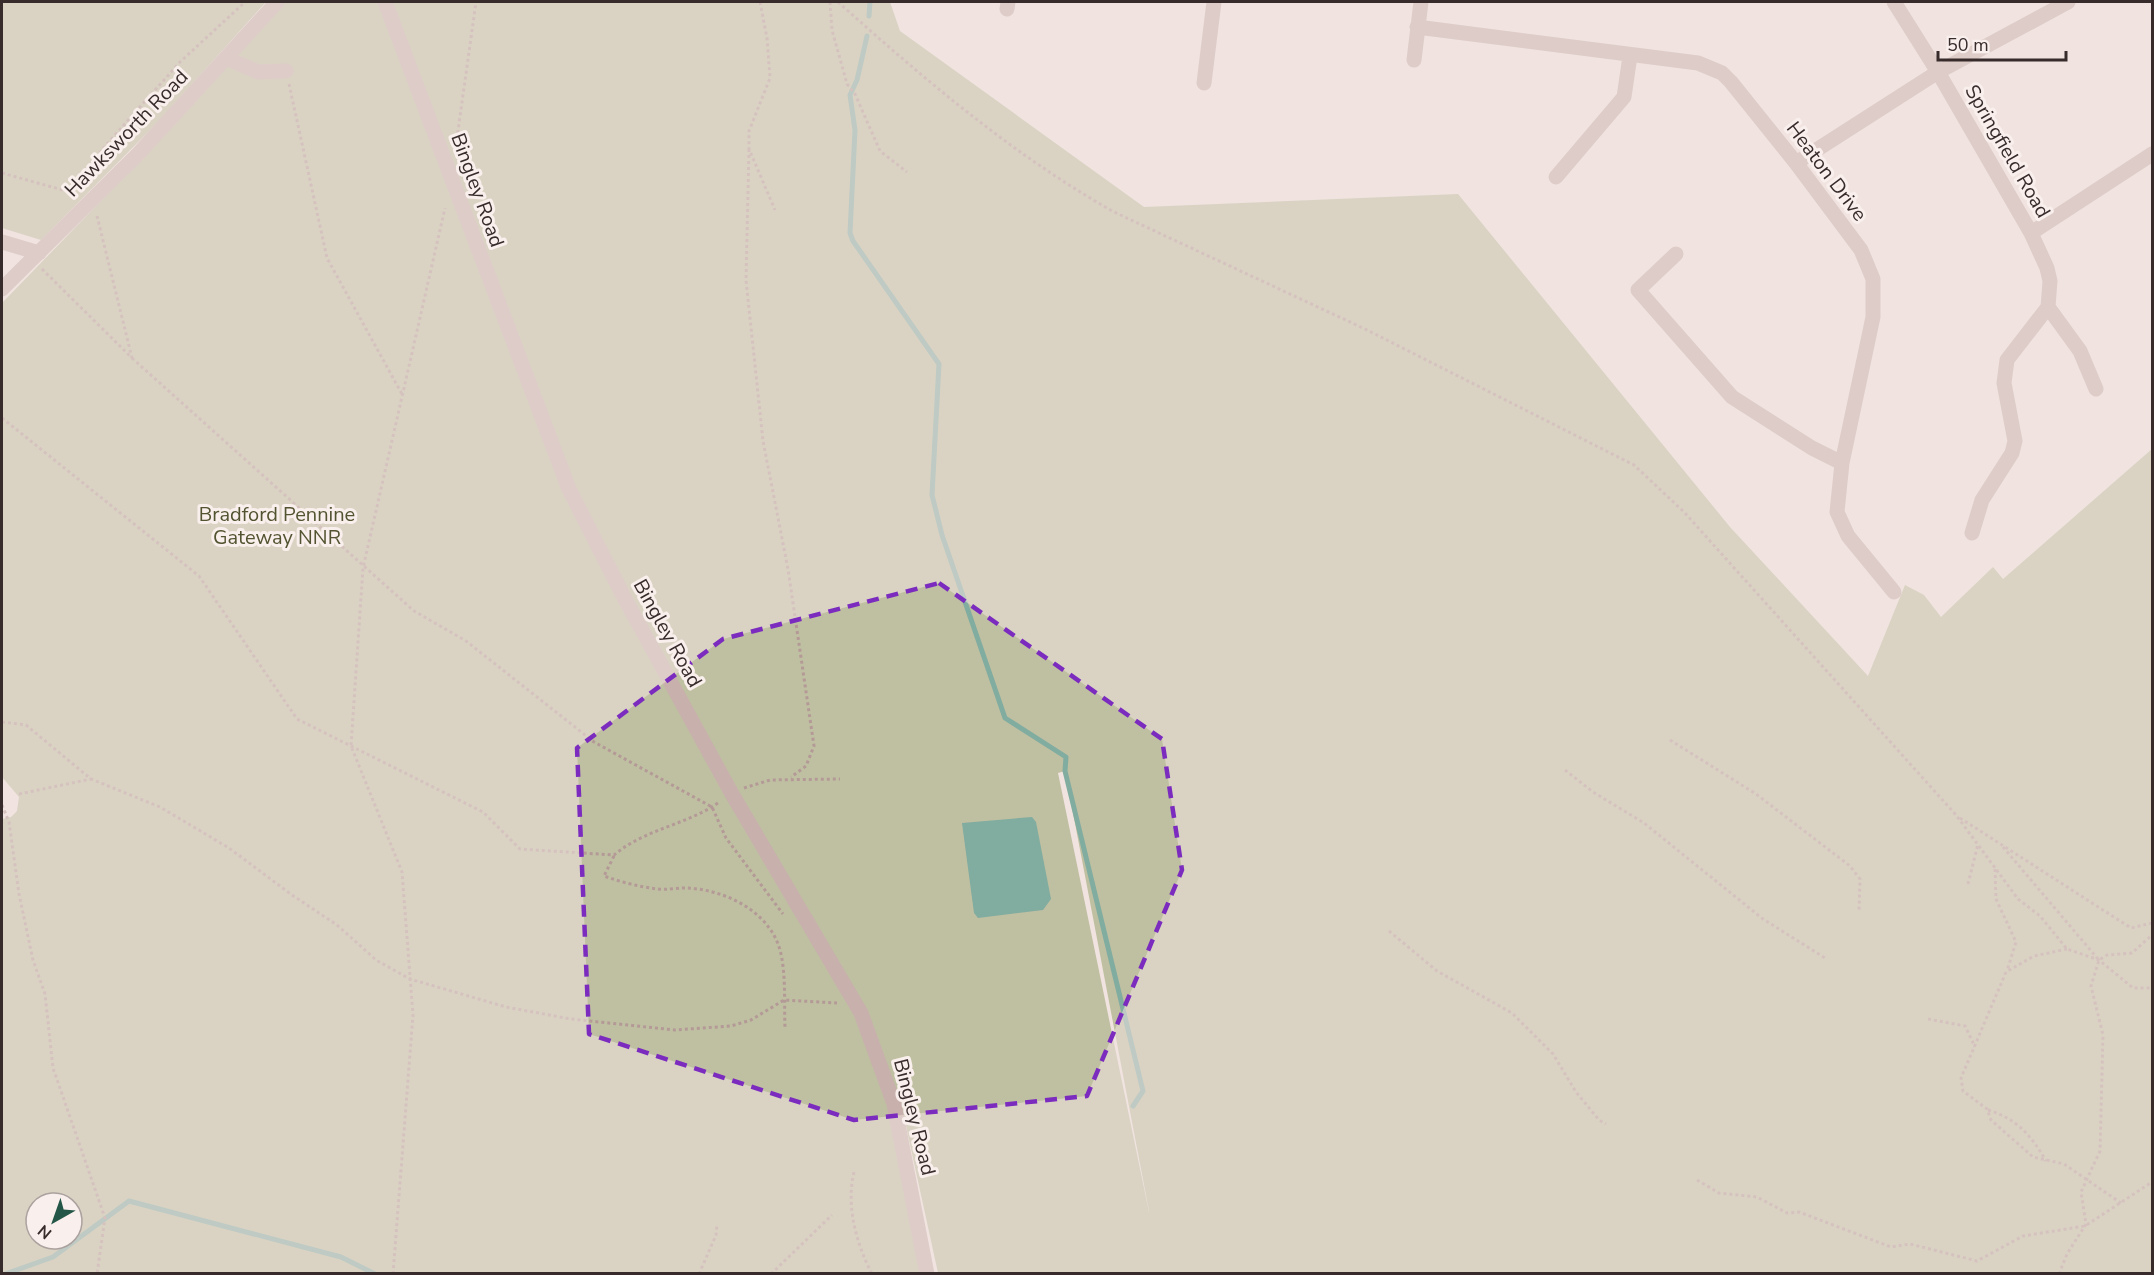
<svg xmlns="http://www.w3.org/2000/svg" width="2154" height="1275" viewBox="0 0 2154 1275" font-family="'Nunito Sans',sans-serif">
  <rect width="100%" height="100%" fill="#f1e4e0"/>
  <path fill="#bfbfa1" fill-rule="evenodd" d="M2 2H266L158 122 41 240 2 228Z
    M278 2H890L900 31 1144 207 1458 194 1730 527 1868 676 1905 585 1924 595 1941 617 1993 567 2003 579 2152 449V1273H938L901 1103 927 1273H2V819L11 817 17 811 19 797 2 777V303L164 136ZM1065 771 1149 1211V1212L1058 773ZM36 1203H72V1239H36Z"/>
  <path fill="#81aca0" d="M1032 817 1036 822 1051 899 1043 910 978 918 974 913 962 823Z"/>
  <g fill="none" stroke-linecap="round" stroke-linejoin="round">
    <path stroke="#81aca0" stroke-width="5" d="M869 16 870 2
      M867 36 857 80 850 95 855 130 850 233 853 241 939 364 932 495 942 535 1005 718 1066 757 1065 771 1143 1091 1133 1106
      M5 1274 53 1257 129 1201 341 1257 375 1274"/>
    <path stroke="#b49a97" stroke-width="3" stroke-dasharray="3 3" stroke-linecap="butt" d="M760 2 767 38 770 78 749 131V149L775 210
      M830 2 832 30 847 84 855 94 880 151 907 172
      M838 2C924 79 1013 155 1114 212L1365 329 1634 465 1684 512 1956 815 2018 899 2040 916 2067 949 2099 960 2133 988H2152
      M289 84 327 258 403 396
      M456 145 476 2
      M749 149 746 280 763 441 788 569 814 746 806 766 791 777
      M2 173 77 194
      M78 189 90 165 107 144 180 62 245 2
      M42 269 132 358 97 216
      M132 358 414 611 466 641 594 742 712 807 726 838 783 914
      M2 418 199 576 297 719 483 812 520 849 614 855C645 829 686 825 718 803
      M2 722 26 725 91 779 160 807 229 848 292 895 337 925 376 960 410 979 506 1007 571 1019 675 1030 731 1026 751 1020 784 1000 837 1003
      M1670 740 1756 794 1850 866 1860 879 1859 911
      M1565 770 1593 792 1644 823 1763 919 1825 958
      M744 788 770 780 840 779
      M19 794 91 779
      M2 805 9 822 19 894 33 960 45 994 53 1068 105 1218 97 1274
      M1960 818 2131 928 2152 923
      M2003 847 2098 959
      M614 856 604 876C621 882 640 887 658 889 667 890 676 888 685 888 725 889 772 912 781 954 786 978 784 1003 785 1027
      M1995 869 1996 899 2016 942 2007 971
      M1968 884 1978 844
      M1389 931 1437 971 1512 1013 1553 1054 1576 1092 1599 1120 1606 1124
      M2067 949 2034 956 2006 972 1961 1078 1963 1091 1987 1109 1991 1120 2033 1157 2064 1164 2121 1203
      M1928 1019 1965 1026 1975 1047
      M1988 1110C2017 1119 2031 1135 2046 1161
      M854 1172C846 1206 856 1243 872 1274
      M1697 1180 1719 1193 1757 1197 1787 1213 1799 1212 1891 1247 1910 1244 1977 1261 2023 1236 2085 1226 2152 1182
      M393 1274 413 1015 402 872 351 746 363 568 445 208
      M699 1274 716 1235 717 1224
      M771 1274 832 1215
      M2059 1274 2067 1254 2086 1224 2081 1192 2100 1151 2103 1035 2091 986 2099 960 2107 955 2132 953 2152 935"/>
    <path stroke="#c8b0ad" stroke-width="15" d="M385 2 569 489 625 599 732 794 861 1013 894 1104 927 1274
      M1894 2 1938 72 2031 233 2047 268 2050 281 2048 307 2007 360 2004 383 2015 441 2012 453 1982 500 1972 533
      M1007 9 1008 2
      M1417 27 1698 63 1722 73 1731 82 1796 163 1861 250 1873 279V317L1842 463 1837 512 1848 536 1894 592
      M226 58 258 72 286 71
      M1414 60 1421 2
      M1204 83 1214 2
      M1796 163 1938 72 2068 2
      M1556 177 1624 97 1630 56
      M2031 233 2152 154
      M2 242 39 253
      M1676 254 1638 290 1732 397 1812 448 1842 463
      M2 289 138 154 277 2
      M2048 307 2080 351 2096 389"/>
  </g>
  <path d="M0 0H2154V1275H0ZM939 583 1162 739 1182 870 1087 1096 854 1120 589 1034 577 748 723 639Z" fill="#f1e4e0" fill-opacity=".55" fill-rule="evenodd"/>
  <path fill="none" stroke="#7b2cbf" stroke-width="4.5" stroke-dasharray="12 8" stroke-linejoin="round" d="M939 583 1162 739 1182 870 1087 1096 854 1120 589 1034 577 748 723 639Z"/>
  <g text-anchor="middle" stroke-width="6" stroke-linejoin="round" paint-order="stroke">
    <g font-size="20" fill="#372b2b" stroke="#f9efec">
      <text transform="translate(126 133) rotate(-46)" y="7">Hawksworth Road</text>
      <text transform="translate(2008 151) rotate(60)" y="7">Springfield Road</text>
      <text transform="translate(1827 171) rotate(53)" y="7">Heaton Drive</text>
      <text transform="translate(478 190) rotate(70)" y="7">Bingley Road</text>
      <text transform="translate(668 633) rotate(61)" y="7">Bingley Road</text>
      <text transform="translate(915 1117) rotate(76)" y="7">Bingley Road</text>
    </g>
    <g font-size="20" fill="#525431" stroke="#f9efec">
      <text x="277" y="521">Bradford Pennine<tspan x="277" dy="23">Gateway NNR</tspan></text>
    </g>
  </g>
  <rect width="2154" height="1275" fill="none" stroke="#372b2b" stroke-width="6"/>
  <g transform="translate(54 1221) rotate(220)"><circle r="28" fill="#f9efec" stroke="#aba19f" stroke-width="1.5"/>
  <path d="M0-4.5L10 22L0 15L-10 22Z" fill="#245648"/>
  <text y="-9" font-size="16" font-weight="bold" text-anchor="middle" fill="#372b2b">N</text>
  </g>
  <path d="M1938 51v9h128v-9" fill="none" stroke="#372b2b" stroke-width="3"/>
  <text x="1947" y="51" font-size="18" fill="#372b2b" stroke="#f9efec" stroke-width="4.5" paint-order="stroke">50 m</text>
</svg>
